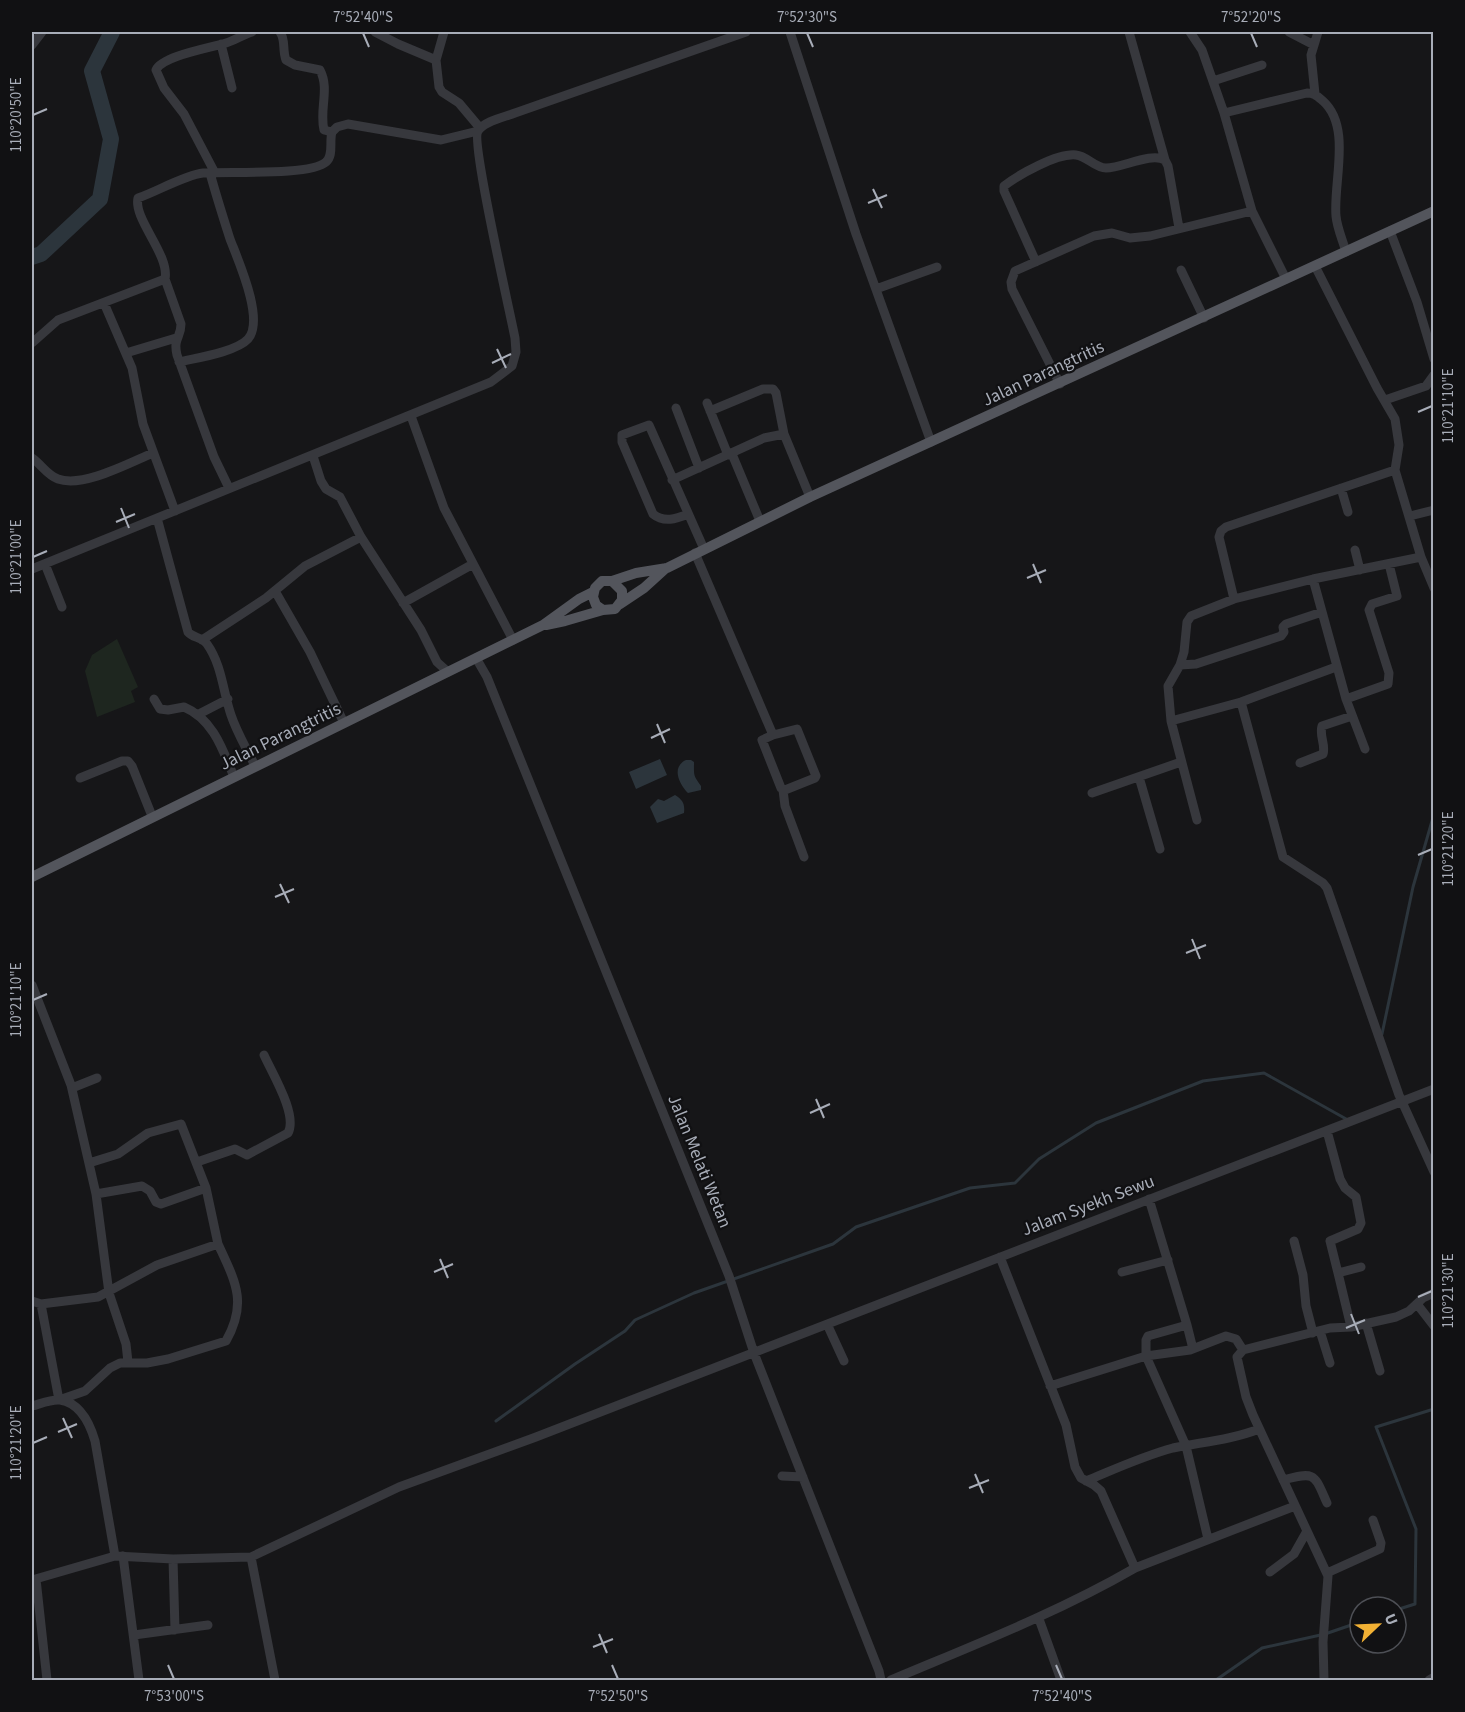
<svg xmlns="http://www.w3.org/2000/svg" width="1465" height="1712" viewBox="0 0 1465 1712" font-family="'Source Sans 3',sans-serif">
  <rect width="100%" height="100%" fill="#161618"/>
  <path fill="#1e261f" d="M117 639 138 687 131 691 135 702 97 717 85 671 92 655Z"/>
  <path fill="#2c353c" d="M660 759 667 775 636 789 629 772Z
    M686 760H691L694 762C694 776 693 775 701 786V790L688 793C679 784 671 767 686 760Z
    M675 795C683 800 685 804 684 813L657 823 650 807 658 799 664 801Z"/>
  <g fill="none" stroke-linecap="round" stroke-linejoin="round">
    <path stroke="#2c353c" stroke-width="3" d="M1382 1034 1413 887 1434 814
      M496 1421 575 1364 625 1331 635 1320 694 1293 833 1244 856 1227 970 1188 1015 1183 1039 1159 1096 1123 1203 1081 1264 1073 1348 1120
      M1396 1610 1415 1604 1416 1529 1376 1427 1434 1409
      M1216 1680 1262 1648 1325 1634 1360 1622"/>
    <path stroke="#2c353c" stroke-width="16" d="M32 257 41 254 100 199 111 139 92 71 112 32"/>
    <path stroke="#37383d" stroke-width="9" d="M280 32C286 40 282 50 286 60L295 65 320 70C330 89 319 110 324 130L332 132
      M375 32 398 44 436 60
      M444 32 436 60 439 87 442 92 459 103 480 128
      M790 32 856 234 931 442
      M1129 32 1165 160
      M1190 32 1202 50 1224 113 1252 211 1286 279
      M1289 32 1314 45
      M221 44 232 88
      M32 45 42 32
      M1213 81 1262 65
      M1315 94 1311 55 1318 32
      M1224 113 1307 93C1314 93 1317 96 1323 101 1352 127 1333 182 1336 216 1337 228 1343 241 1346 252
      M215 173 184 114 164 88 156 70C162 56 210 48 226 43 235 40 243 35 252 32
      M1390 231 1417 302 1434 359
      M1036 262 1004 191V186C1018 175 1057 153 1076 155 1087 156 1095 168 1106 168 1122 168 1151 152 1165 160L1168 166 1179 228
      M1315 266 1377 388 1395 419 1399 445 1395 470 1421 557 1434 588
      M1181 270 1204 318
      M165 279 181 324C181 338 173 338 177 355L214 457 229 488
      M876 289 937 267
      M104 303 132 368 143 424 175 511
      M32 343 58 320 165 279C170 255 133 219 138 198 156 192 185 175 203 173 227 171 311 176 326 162 334 155 329 142 332 132L337 127 348 124 441 140 478 131
      M126 353 176 338
      M179 362C196 358 236 352 248 339 265 320 238 260 230 239 223 217 216 195 210 173
      M1060 384 1012 289 1011 282 1015 271 1094 236 1112 233 1130 238 1150 236 1252 211
      M1385 400 1426 386 1434 375
      M707 403 728 455
      M676 408 699 468
      M710 411 763 389H773L776 393 784 434 810 497
      M411 416 444 508 513 640
      M732 454 760 521
      M313 456 321 481 326 489 340 497 361 537 421 630 437 662 448 672
      M32 458C41 464 47 475 58 479 83 488 129 463 153 453
      M672 480 764 438 784 434
      M1341 488 1348 512
      M688 514C676 519 664 523 653 514L622 442V435L649 425 704 549
      M1410 516 1434 510
      M157 518 188 632C193 638 202 637 207 644 222 665 223 692 231 715 237 733 247 749 255 766
      M1355 550 1360 570
      M695 553 773 735 762 740 781 788 785 790 815 778 816 776 797 729 773 735
      M45 564 62 607
      M32 569 491 382 512 366 516 352 515 338C510 312 471 142 478 131 484 121 505 117 515 113L746 32
      M1313 579 1234 599 1191 616 1187 622 1184 652 1180 665 1168 686 1171 721 1241 702 1336 667
      M275 591 310 652 344 723
      M1234 599 1219 537 1221 531 1226 527 1395 470
      M403 603 473 564
      M202 640 266 598 305 566 361 537
      M476 658 487 677 729 1276 754 1353 879 1671 881 1680
      M1180 665 1196 664 1281 636 1284 632 1283 627 1286 624 1322 612
      M154 699 160 709 168 710 184 707C213 719 223 750 234 777
      M1346 699 1388 684 1389 673 1369 610 1372 604 1397 596 1389 564
      M1241 702 1283 857 1323 883 1327 888 1399 1095 1434 1172
      M197 715 228 699
      M1171 721 1197 820
      M1365 749 1346 699 1313 579 1421 557
      M1300 763 1323 754C1326 745 1319 736 1322 726L1352 716
      M1139 777 1160 849
      M80 778 122 761H128L132 766 152 816
      M783 790 785 806 804 857
      M1092 793 1181 762
      M32 985 71 1085 96 1194 109 1293 126 1344 128 1362
      M72 1088 97 1078
      M1327 1131 1340 1179 1345 1188 1356 1197 1361 1223 1358 1229 1330 1241 1338 1273
      M197 1162 235 1149 247 1155 288 1133C298 1115 272 1073 264 1055
      M89 1163 118 1154 148 1133 181 1124 206 1188 218 1244
      M96 1194 142 1186 150 1191 156 1202 161 1204 206 1188
      M1149 1199 1187 1325
      M1294 1241 1303 1275 1306 1306 1313 1333
      M1122 1272 1168 1260
      M32 1301 41 1304 98 1297 157 1265 218 1244C235 1281 248 1302 226 1341L168 1359 147 1363H120L110 1368 85 1391 59 1400 41 1304
      M1417 1304 1434 1326
      M1366 1323 1380 1371
      M827 1324 844 1361
      M1351 1327 1338 1273 1361 1267
      M1320 1331 1330 1363
      M1193 1349 1187 1325 1148 1336 1146 1340V1356L1186 1446 1208 1539
      M1050 1386 1146 1356 1190 1350 1226 1336 1236 1339 1243 1350
      M32 1406C40 1404 51 1399 60 1400 81 1403 90 1424 95 1441L115 1556
      M782 1476 803 1477
      M1283 1480C1316 1471 1314 1474 1327 1503
      M1086 1481C1115 1469 1143 1456 1173 1448 1202 1442 1231 1440 1259 1429
      M123 1556 139 1680
      M251 1557 275 1680
      M173 1559 175 1630
      M1135 1568 1295 1506
      M1270 1572 1294 1554 1307 1531
      M1327 1573 1380 1549 1381 1543 1373 1520
      M36 1579 47 1680
      M32 1580 115 1556 173 1559 251 1557 399 1487 536 1437 1434 1089
      M1039 1619 1061 1680
      M134 1635 208 1625
      M891 1680C974 1645 1057 1613 1135 1568L1101 1491 1094 1485 1081 1478 1075 1467 1066 1425 1000 1257
      M1324 1680 1323 1642 1328 1576 1253 1415 1246 1397 1237 1357 1243 1350 1330 1328 1351 1327 1396 1317 1409 1311 1423 1298 1434 1293
      M1429 1680 1434 1677"/>
    <path stroke="#53555c" stroke-width="10" d="M612 581 622 591V600L615 609 603 610 596 605 593 597 595 588 602 581H612L636 573 667 568 810 497 1434 211
      M620 604 644 588 666 568
      M546 625 565 621 603 610
      M32 877 543 625 579 599 593 592"/>
  </g>
  <path fill="none" stroke="#a8adb8" stroke-width="2" d="M363 33 369 47M807 33 813 47M1251 33 1257 47M33 115 47 109M873 189 882 208M868 203 887 195M497 349 506 368M492 363 511 354M1418 412 1432 406M121 508 129 528M116 522 135 514M33 557 47 551M1033 564 1041 583M1027 578 1046 570M657 724 665 743M651 738 670 729M1418 855 1432 849M280 884 289 903M275 897 294 889M1192 939 1200 959M1186 953 1206 945M33 1000 47 994M816 1099 824 1118M810 1113 830 1104M440 1259 448 1278M434 1272 453 1264M1418 1297 1432 1291M1351 1314 1359 1334M1346 1328 1365 1320M63 1418 72 1438M58 1432 77 1424M33 1443 47 1437M975 1474 983 1493M969 1488 989 1480M599 1634 607 1653M593 1647 613 1639M168 1665 174 1679M612 1665 618 1679M1056 1665 1062 1679"/>
  <g text-anchor="middle" stroke-width="4.5" stroke-linejoin="round" paint-order="stroke">
    <g font-size="18" fill="#a8adb8" stroke="#111113">
      <text transform="translate(1043 373) rotate(-25)" y="6">Jalan Parangtritis</text>
      <text transform="translate(280 736) rotate(-26)" y="6">Jalan Parangtritis</text>
      <text transform="translate(700 1161) rotate(68)" y="6">Jalan Melati Wetan</text>
      <text transform="translate(1088 1205) rotate(-21)" y="6">Jalam Syekh Sewu</text>
    </g>
  </g>
  <rect width="1465" height="1712" fill="none" stroke="#111113" stroke-width="66"/>
  <g transform="translate(1378 1625) rotate(67)"><circle r="28" fill="#111113" stroke="#4d4f55" stroke-width="1.5"/>
  <path d="M0-4.5L10 22L0 15L-10 22Z" fill="#f2b134"/>
  <text y="-9" font-size="16" font-weight="bold" text-anchor="middle" fill="#a8adb8">U</text>
  </g>
  <rect x="33" y="33" width="1399" height="1646" fill="none" stroke="#a8adb8" stroke-width="2"/>
  <g font-size="15" text-anchor="middle" fill="#a8adb8">
    <text x="363" y="22">7°52'40"S</text>
    <text x="807" y="22">7°52'30"S</text>
    <text x="1251" y="22">7°52'20"S</text>
    <text transform="translate(16 115) rotate(-90)" y="5">110°20'50"E</text>
    <text transform="translate(1448 406) rotate(-90)" y="5">110°21'10"E</text>
    <text transform="translate(16 557) rotate(-90)" y="5">110°21'00"E</text>
    <text transform="translate(1448 849) rotate(-90)" y="5">110°21'20"E</text>
    <text transform="translate(16 1000) rotate(-90)" y="5">110°21'10"E</text>
    <text transform="translate(1448 1291) rotate(-90)" y="5">110°21'30"E</text>
    <text transform="translate(16 1443) rotate(-90)" y="5">110°21'20"E</text>
    <text x="174" y="1701">7°53'00"S</text>
    <text x="618" y="1701">7°52'50"S</text>
    <text x="1062" y="1701">7°52'40"S</text>
  </g>
</svg>
